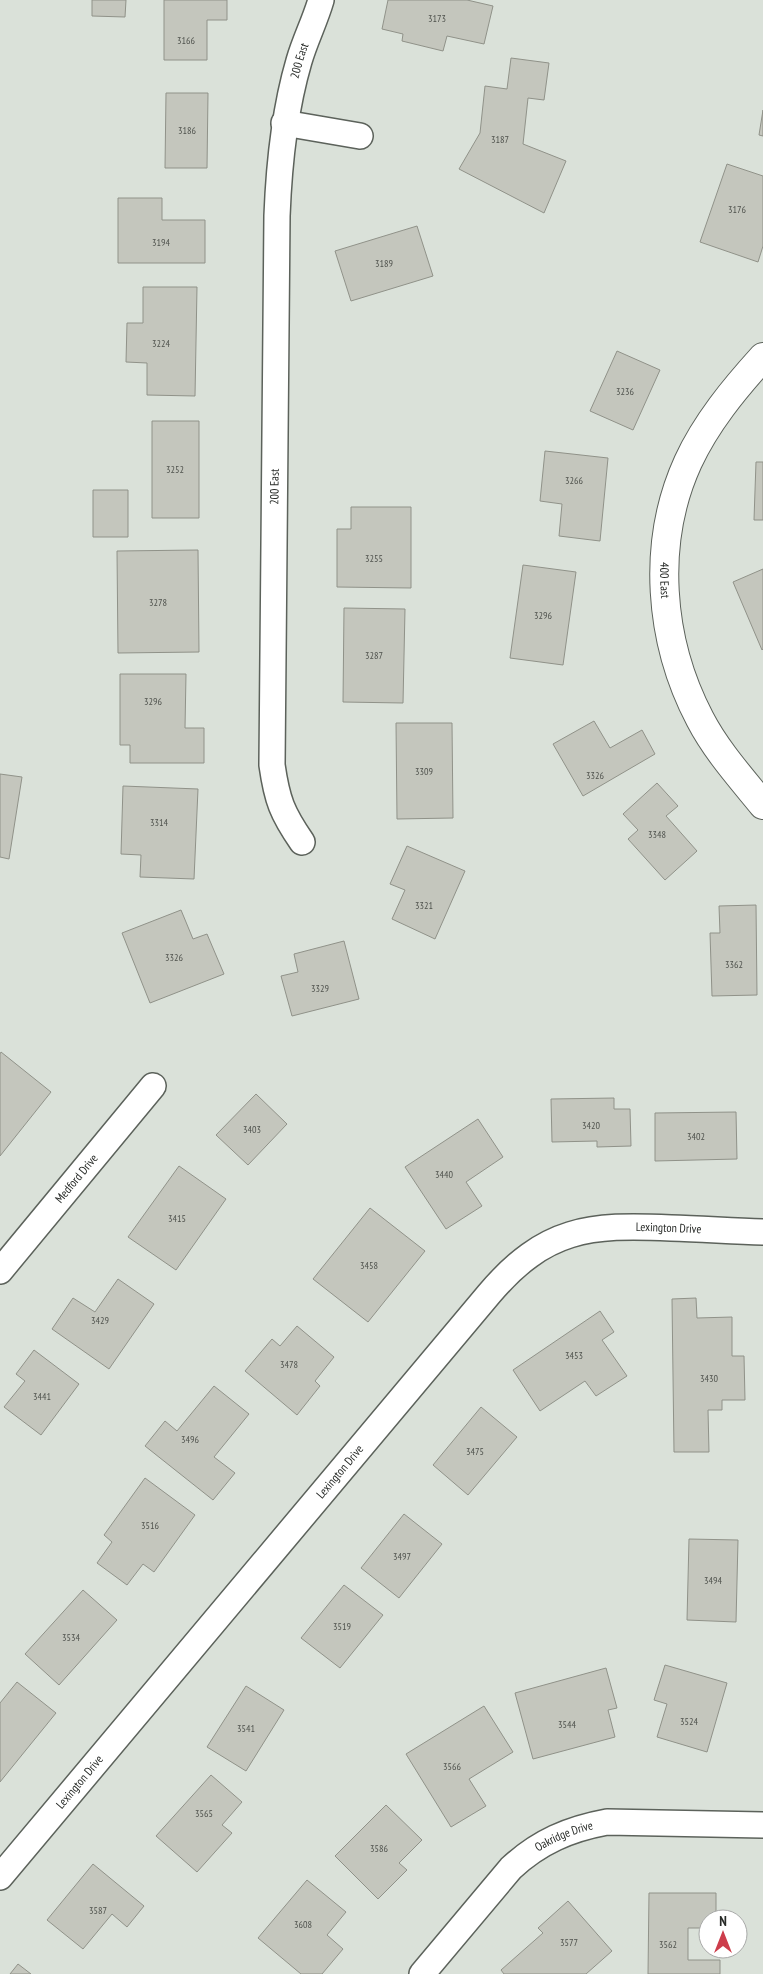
<svg xmlns="http://www.w3.org/2000/svg" width="763" height="1974" viewBox="0 0 763 1974" font-family="'PT Sans Narrow',sans-serif">
  <rect width="100%" height="100%" fill="#dae1d9"/>
  <path fill="#c4c6bd" stroke="#909289" d="M92 0H126L125 17 92 16Z
    M164 0H227V20H207V60H164Z
    M388 0H467L493 6 484 44 447 36 443 51 402 41 403 34 382 29Z
    M511 58 549 63 544 100 528 98 523 144 566 161 544 213 459 169 480 133 485 86 507 89Z
    M166 93H208L207 168H165Z
    M763 110V136L759 135Z
    M727 164 763 176V246L758 262 700 242Z
    M118 198H162V220H205V263H118Z
    M417 226 433 276 351 301 335 251Z
    M143 287H197L195 396 147 395V363L126 362 127 323H143Z
    M617 351 660 370 633 430 590 411Z
    M152 421H199V518H152Z
    M545 451 608 458 600 541 559 536 562 504 540 501Z
    M756 462H763V520H754Z
    M93 490H128V537H93Z
    M351 507H411V588L337 587V529H351Z
    M198 550 199 652 118 653 117 551Z
    M523 565 576 572 563 665 510 658Z
    M763 569V649L762 650 733 582Z
    M344 608 405 609 403 703 343 702Z
    M120 674H186L185 728H204V763H130V745H120Z
    M594 721 610 748 642 730 655 754 583 796 553 744Z
    M396 723H452L453 818 397 819Z
    M0 774 22 777 9 859 0 857Z
    M657 783 678 806 666 816 697 851 665 880 628 839 638 830 623 814Z
    M123 786 198 789 194 879 140 877 141 855 121 854Z
    M407 846 465 871 435 939 392 919 405 890 390 884Z
    M756 905 757 995 712 996 710 933H720L719 906Z
    M181 910 193 939 207 934 224 974 150 1003 122 933Z
    M344 941 359 999 292 1016 281 976 298 972 294 954Z
    M1 1052 51 1092 0 1156V1054Z
    M256 1094 287 1124 248 1165 216 1135Z
    M614 1098V1109H630L631 1146 597 1147V1141L552 1142 551 1099Z
    M736 1112 737 1159 655 1161V1113Z
    M478 1119 503 1157 466 1182 482 1206 446 1229 405 1167Z
    M179 1166 226 1199 176 1270 128 1237Z
    M370 1208 425 1251 368 1322 313 1279Z
    M118 1279 154 1304 109 1369 52 1329 73 1298 95 1312Z
    M696 1298 697 1318 732 1317V1356H744L745 1400H722V1410H708L709 1452H674L672 1299Z
    M600 1311 614 1332 602 1340 627 1376 596 1396 585 1381 540 1411 513 1370Z
    M297 1326 334 1357 315 1381 320 1386 297 1415 245 1371 272 1339 280 1346Z
    M34 1350 79 1384 41 1435 4 1407 25 1381 16 1374Z
    M214 1386 249 1414 214 1457 235 1473 213 1500 145 1446 165 1421 177 1431Z
    M481 1407 517 1437 468 1495 433 1465Z
    M145 1478 195 1515 154 1572 143 1564 127 1585 97 1563 112 1542 104 1535Z
    M404 1514 442 1544 399 1598 361 1568Z
    M689 1539 738 1540 736 1622 687 1620Z
    M344 1585 383 1615 340 1668 301 1638Z
    M83 1590 117 1620 59 1685 25 1654Z
    M665 1665 727 1683 707 1752 657 1737 667 1704 654 1700Z
    M606 1668 617 1708 608 1710 615 1737 533 1759 515 1693Z
    M17 1682 56 1713 0 1782V1703Z
    M246 1686 284 1710 246 1771 207 1747Z
    M484 1706 513 1752 469 1779 486 1806 451 1827 406 1754Z
    M211 1775 242 1802 222 1825 232 1833 197 1872 156 1836Z
    M386 1805 422 1840 399 1863 407 1870 378 1899 335 1856Z
    M93 1864 144 1906 127 1927 112 1914 83 1949 47 1920Z
    M307 1880 346 1912 327 1935 343 1949 322 1974H301L258 1938Z
    M649 1893H716V1919H708V1928H688V1960H720V1974H648Z
    M568 1901 612 1951 586 1974H504L501 1970 543 1933 538 1928Z
    M18 1964 31 1974H10Z"/>
  <g fill="none" stroke-linecap="round" stroke-linejoin="round">
    <g stroke="#5c625b" stroke-width="28">
      <g id="minor">
        <path d="M284 123 360 136"/>
        <path id="s1" d="M302 842C282 813 277 800 272 765L277 216C279 163 284 112 299 61 305 40 315 21 321 0"/>
        <path id="s2" d="M0 1271 153 1086"/>
        <path id="s3" d="M0 1877 489 1294C545 1228 589 1224 671 1228 702 1229 732 1231 763 1232"/>
        <path id="s4" d="M422 1974 511 1868C539 1842 569 1829 607 1822L763 1825"/>
      </g>
    </g>
    <g stroke="#5c625b" stroke-width="30">
      <g id="tertiary">
        <path id="s5" d="M763 357C734 389 706 423 688 462 651 543 659 641 700 719 716 750 741 778 763 805"/>
      </g>
    </g>
    <use href="#minor" stroke="#fff" stroke-width="25"/>
    <use href="#tertiary" stroke="#fff" stroke-width="28"/>
  </g>
  <g text-anchor="middle" stroke-width="4" stroke-linejoin="round" paint-order="stroke">
    <g font-size="10" fill="#4f524d">
      <text x="437" y="22">3173</text>
      <text x="186" y="44">3166</text>
      <text x="187" y="134">3186</text>
      <text x="500" y="143">3187</text>
      <text x="737" y="213">3176</text>
      <text x="161" y="246">3194</text>
      <text x="384" y="267">3189</text>
      <text x="161" y="347">3224</text>
      <text x="625" y="395">3236</text>
      <text x="175" y="473">3252</text>
      <text x="574" y="484">3266</text>
      <text x="374" y="562">3255</text>
      <text x="158" y="606">3278</text>
      <text x="543" y="619">3296</text>
      <text x="374" y="659">3287</text>
      <text x="153" y="705">3296</text>
      <text x="424" y="775">3309</text>
      <text x="595" y="779">3326</text>
      <text x="159" y="826">3314</text>
      <text x="657" y="838">3348</text>
      <text x="424" y="909">3321</text>
      <text x="174" y="961">3326</text>
      <text x="734" y="968">3362</text>
      <text x="320" y="992">3329</text>
      <text x="591" y="1129">3420</text>
      <text x="252" y="1133">3403</text>
      <text x="696" y="1140">3402</text>
      <text x="444" y="1178">3440</text>
      <text x="177" y="1222">3415</text>
      <text x="369" y="1269">3458</text>
      <text x="100" y="1324">3429</text>
      <text x="574" y="1359">3453</text>
      <text x="289" y="1368">3478</text>
      <text x="709" y="1382">3430</text>
      <text x="42" y="1400">3441</text>
      <text x="190" y="1443">3496</text>
      <text x="475" y="1455">3475</text>
      <text x="150" y="1529">3516</text>
      <text x="402" y="1560">3497</text>
      <text x="713" y="1584">3494</text>
      <text x="342" y="1630">3519</text>
      <text x="71" y="1641">3534</text>
      <text x="689" y="1725">3524</text>
      <text x="567" y="1728">3544</text>
      <text x="246" y="1732">3541</text>
      <text x="452" y="1770">3566</text>
      <text x="204" y="1817">3565</text>
      <text x="379" y="1852">3586</text>
      <text x="98" y="1914">3587</text>
      <text x="303" y="1928">3608</text>
      <text x="569" y="1946">3577</text>
      <text x="668" y="1948">3562</text>
    </g>
    <g font-size="12" fill="#282b28" stroke="#fff">
      <text dy="4" stroke="none"><textPath href="#s1" startOffset="790">200 East</textPath></text>
      <text dy="4" stroke="none"><textPath href="#s1" startOffset="362">200 East</textPath></text>
      <text dy="4" stroke="none"><textPath href="#s5" startOffset="251">400 East</textPath></text>
      <text dy="4" stroke="none"><textPath href="#s2" startOffset="120">Medford Drive</textPath></text>
      <text dy="4" stroke="none"><textPath href="#s3" startOffset="962">Lexington Drive</textPath></text>
      <text dy="4" stroke="none"><textPath href="#s3" startOffset="529">Lexington Drive</textPath></text>
      <text dy="4" stroke="none"><textPath href="#s3" startOffset="124">Lexington Drive</textPath></text>
      <text dy="4" stroke="none"><textPath href="#s4" startOffset="201">Oakridge Drive</textPath></text>
    </g>
  </g>
  <g transform="translate(723 1934)"><circle r="24" fill="#ffffff" stroke="#a9aaa9"/>
  <path d="M0-4L9 19L0 12L-9 19Z" fill="#cd3d4b"/>
  <text y="-8" font-size="14" font-weight="bold" text-anchor="middle" fill="#282b28">N</text>
  </g>
</svg>
